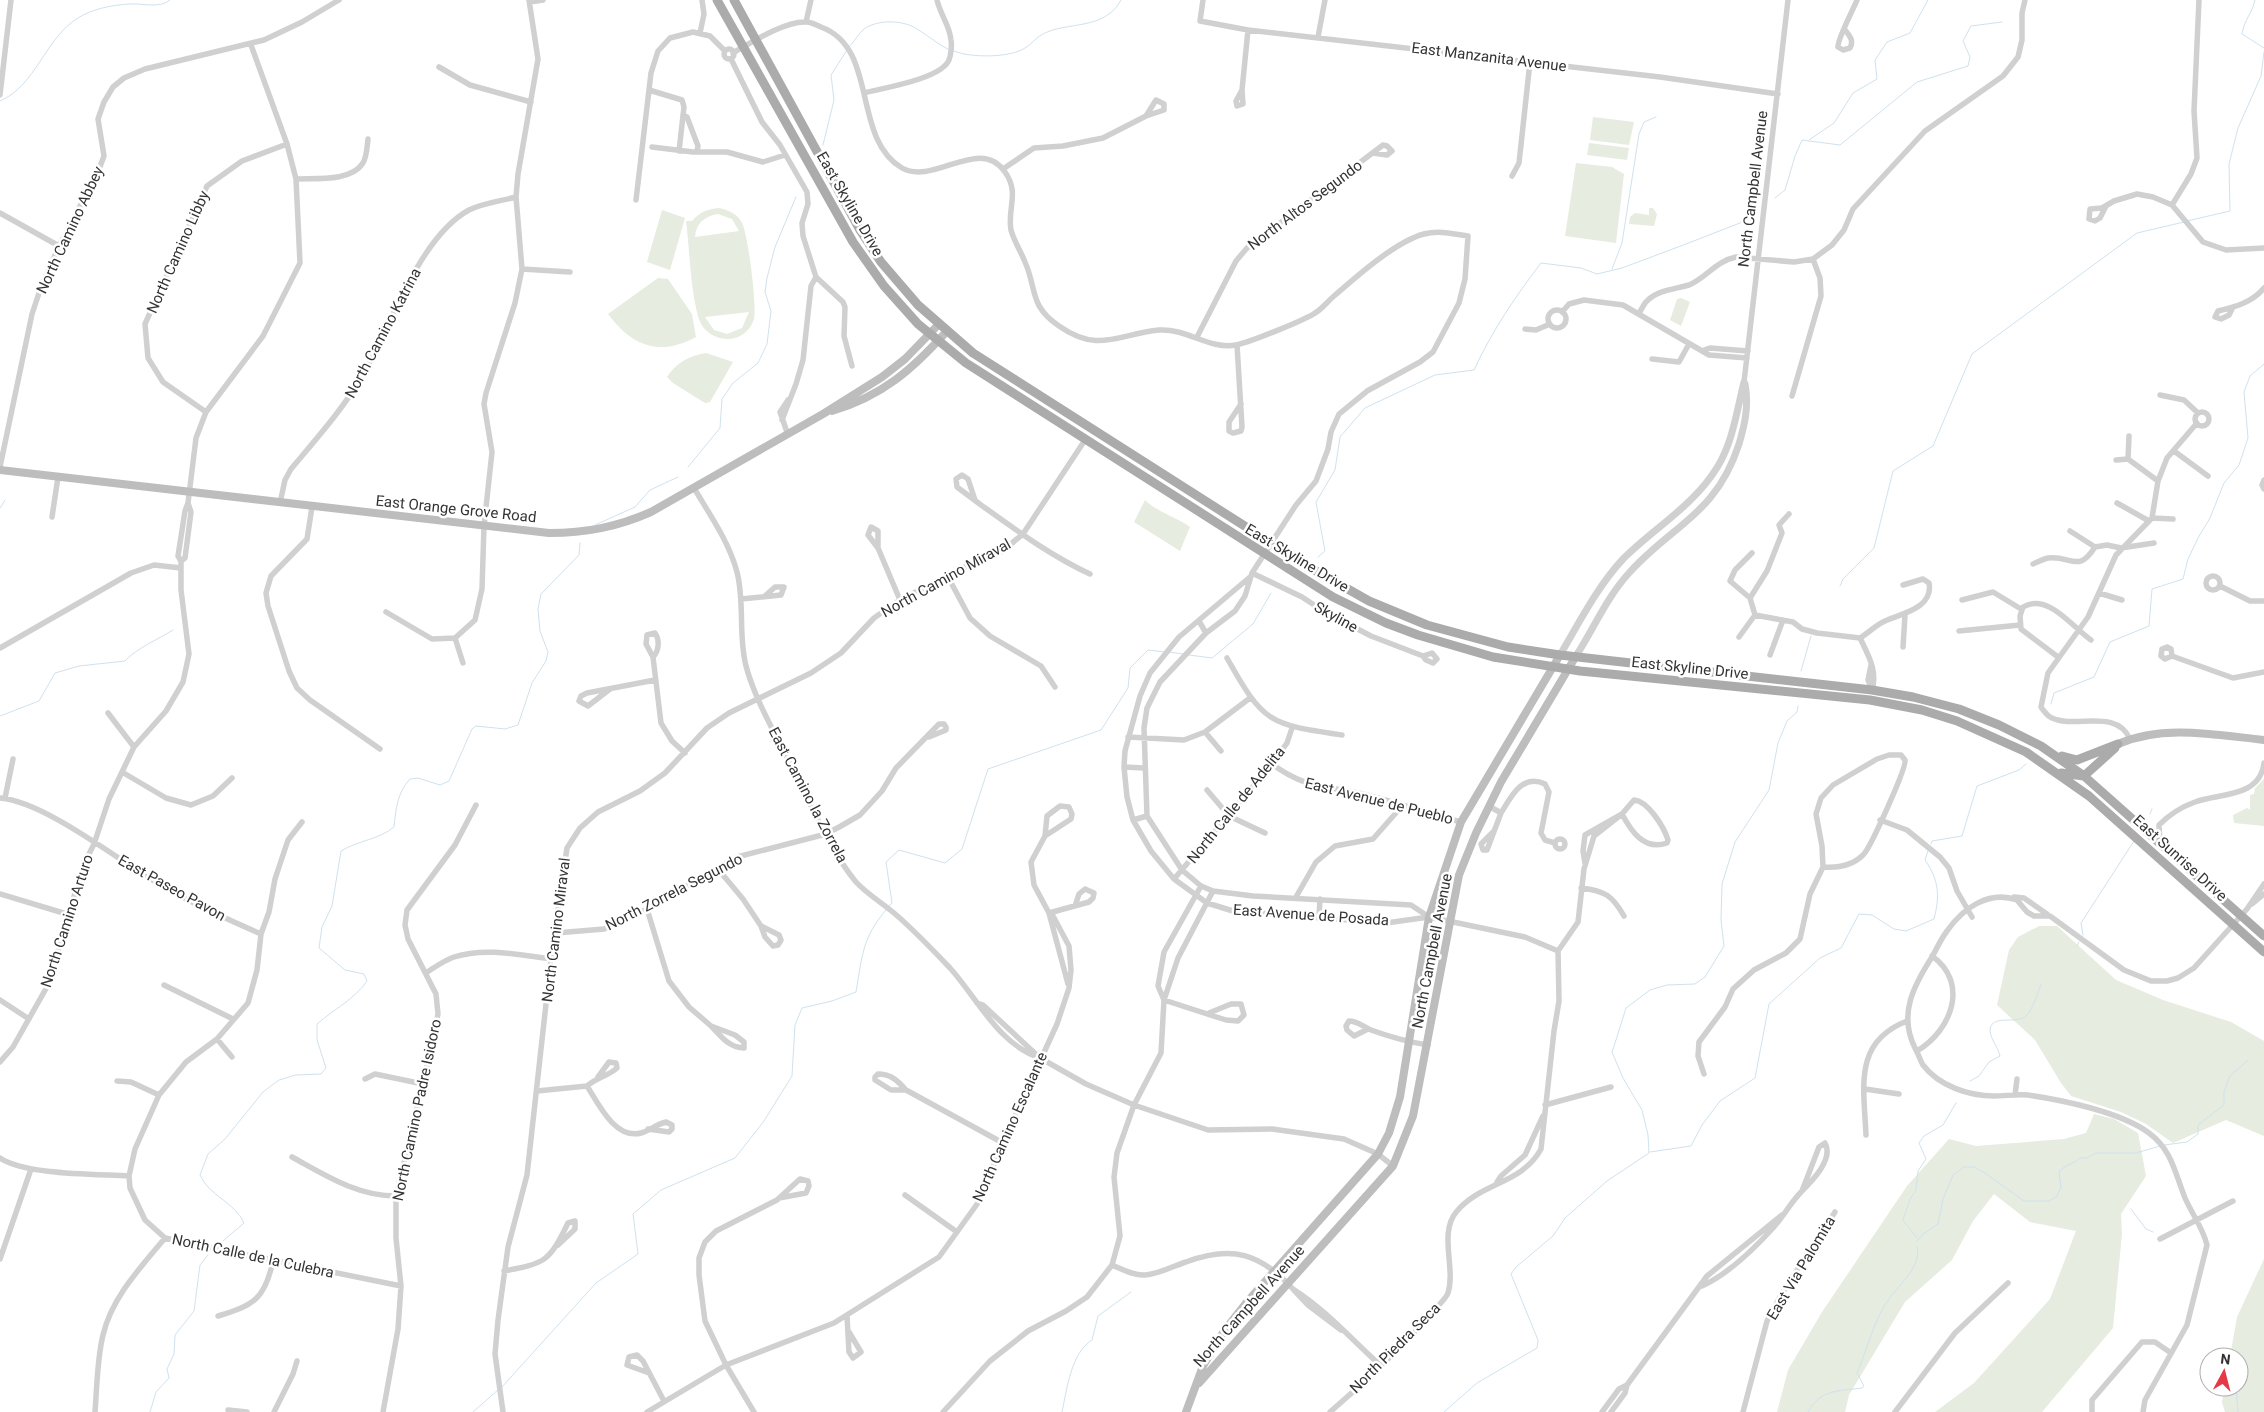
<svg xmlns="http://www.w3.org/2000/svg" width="2264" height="1412" viewBox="0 0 2264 1412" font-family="Roboto,sans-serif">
  <rect width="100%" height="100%" fill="#fff"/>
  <path fill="#e6ecdf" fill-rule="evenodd" d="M1593 117 1634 122 1629 145 1590 140Z
    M1589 143 1629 148 1627 160 1587 155Z
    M1576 163 1612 167 1624 174 1616 243 1565 236Z
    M719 208C728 210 736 213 741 221 748 230 757 308 754 319 745 348 705 344 698 316 690 286 690 252 686 221H692C700 212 707 209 719 208ZM718 214 732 219 739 231 695 237C696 223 705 216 718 214ZM749 312 742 328 727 334 714 330 705 317Z
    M1649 208H1653L1657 214 1654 226 1629 224 1630 217 1635 213 1649 215Z
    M662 210 685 218 670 270 647 262Z
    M658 278 668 279 692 314 696 337C659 357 632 346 608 314Z
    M1681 298 1690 302 1681 326 1670 320 1677 299Z
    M706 353 733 362 710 402 705 403 673 383 667 377C677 362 689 356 706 353Z
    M1145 500C1157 512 1176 517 1190 527L1180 551 1134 522Z
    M2264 779V826L2234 823 2233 815 2247 808 2250 810V795L2254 794 2255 788Z
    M2039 926H2057L2116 980 2163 1000 2231 1022 2264 1041V1136L2226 1120 2173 1143 2146 1124 2121 1112 2071 1096 2061 1083 2035 1040 1997 1005 2009 950 2018 937Z
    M2094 1114 2114 1119 2138 1133 2146 1176 2121 1214 2122 1234 2113 1328 2042 1412H1935L1974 1383 2050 1299 2076 1231 2030 1222 1994 1194 1973 1221 1952 1260 1905 1302 1849 1395 1845 1412H1777L1788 1370 1822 1312 1907 1186 1949 1139 1976 1146 2064 1139 2086 1133Z
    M2264 1259V1412H2225L2222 1402 2225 1387H2239V1357H2230L2237 1317Z"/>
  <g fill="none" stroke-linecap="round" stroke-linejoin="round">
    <path stroke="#cfe2ee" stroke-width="1" d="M2255 0C2252 14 2244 20 2242 34L2264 48
      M849 47C854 42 859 33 864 29 878 19 904 20 917 29 929 36 937 44 950 50
      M954 51C970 58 1010 58 1025 48 1031 45 1036 37 1043 34 1067 21 1105 31 1121 0
      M0 101C36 86 45 38 78 18 92 9 112 5 129 4 142 3 160 9 170 0
      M1809 140 1834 123 1853 93 1877 79 1875 60 1887 42 1910 33 1928 0
      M823 145 834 100 831 75 847 50
      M1775 198 1785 190 1795 156 1802 140 1840 145 1917 82 1968 66 1970 57 1963 41 1971 26 2002 22
      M2187 221 2230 211 2229 164 2238 128 2261 76 2264 52
      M1612 269 1622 243 1639 134 1644 122 1656 117
      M688 467 720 428 722 399 733 383 758 363 767 344 771 311 765 292 767 278 775 247 796 197
      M0 508 5 500
      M595 525 635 507 650 490 678 477
      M1318 557 1325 551 1316 502 1335 470 1340 437 1365 408 1435 375 1474 370C1492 331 1515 297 1541 263L1581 268 1597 274 1622 268 1686 244 1745 221 1756 212
      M1840 586 1843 579 1874 548 1893 471 1933 446 1972 354 2137 233 2184 222
      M1169 652 1183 654
      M1189 655 1212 658 1253 624 1271 593
      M1801 671 1811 636
      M2051 704 2054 693 2094 677 2110 642 2149 626 2152 589 2183 579 2188 559 2198 538 2210 518 2224 483 2239 465 2248 438 2244 392 2250 376 2264 364
      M0 716 39 701 55 673 79 666 125 661C137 648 157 640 173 630
      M2150 814 2152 809
      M1931 844 1932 841 1962 836 1977 786 2019 770 2026 764
      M888 907 892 903 886 862 899 850 945 863 962 849 988 769 1101 730 1128 688 1130 668 1148 650 1165 652
      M2083 935 2081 923 2134 841
      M2077 946 2079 942
      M1970 1081 1979 1076 1989 1062 2000 1056C1998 1047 1991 1040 1990 1031 1990 1013 2017 1025 2026 1016 2033 1009 2038 993 2041 984
      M2164 1145 2187 1142 2198 1134V1125L2224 1105V1092L2230 1076 2248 1060
      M1650 1152 1691 1146 1702 1125 1720 1101 1755 1078 1769 1004 1820 958 1841 948 1859 914 1872 915 1894 929 1906 931 1934 919C1940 896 1939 880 1925 860L1928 851
      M2131 1209 2146 1229 2153 1232
      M1917 1238 1903 1220 1910 1199 1916 1190 1918 1171 1926 1159 1919 1143 1924 1136 1943 1125 1956 1103
      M223 1241 244 1223C235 1202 209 1196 200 1175L208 1154 225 1139 263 1092 279 1080 296 1075 321 1074 326 1068 317 1040V1024C334 1009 355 999 367 981L364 974 345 970 319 948 322 927 332 906 341 851C359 840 378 840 394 827 396 809 397 793 410 779L418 778 440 785 449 781 472 729 476 726 505 729 518 725 532 683 546 661 548 652 540 631 538 609 541 594 579 555 580 543
      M1917 1241 1923 1234 1938 1224 1943 1199 1953 1175 1964 1167H1974L1985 1173 2024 1201H2049L2057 1196 2061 1187 2059 1172C2065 1164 2073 1165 2080 1158H2087L2096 1153H2136L2160 1146
      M502 1387 596 1283 638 1254 633 1214 661 1190 735 1158 764 1121 792 1076 795 1025 802 1008 832 1001 856 992C862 957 862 938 886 910
      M2236 1387 2238 1412
      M150 1412 156 1392 169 1378 167 1369 174 1354 175 1335 194 1311 200 1265 208 1255
      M473 1412 499 1389
      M1062 1412C1067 1389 1071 1353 1092 1340L1098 1316 1131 1292
      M1444 1412 1477 1383 1537 1348 1538 1340 1511 1274 1516 1267 1553 1236 1565 1218 1607 1181 1649 1153 1648 1135 1642 1110 1623 1078 1612 1052 1616 1040 1626 1008 1650 990 1667 985 1695 984 1705 977 1724 946 1721 920 1722 884 1735 842 1769 790 1778 743 1787 721 1797 712 1798 706
      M1808 1412C1820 1389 1839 1391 1862 1388L1864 1386 1857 1373C1867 1350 1874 1319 1889 1299 1900 1283 1922 1267 1917 1246"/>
    <path stroke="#d0d0d0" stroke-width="5.5" d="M1203 0 1200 21 1248 30 1660 77 1778 94
      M530 2 543 0
      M806 22 811 0
      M1845 30C1850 36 1854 41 1850 48L1843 50 1838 47C1837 40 1853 10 1857 0
      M700 33 704 14 702 0
      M1318 37 1325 0
      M724 54a5 5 0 1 1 10 0a5 5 0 1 1-10 0Z
      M733 53C752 42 785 21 806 22 811 22 817 25 821 27 879 48 851 138 902 168 934 186 980 135 1005 172 1020 193 1007 209 1011 230 1014 241 1021 252 1025 262 1037 289 1029 306 1059 326 1099 354 1118 334 1159 330 1187 328 1209 350 1236 345 1248 343 1305 320 1315 313 1322 309 1327 302 1334 296 1355 278 1396 241 1424 234 1439 230 1454 234 1468 236L1465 279 1459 303 1433 352 1420 362 1367 391 1339 414 1331 432 1328 449 1316 481 1296 505 1252 573 1245 596 1235 611 1206 633 1160 682 1147 708 1144 728 1147 816 1182 870 1201 886 1213 891 1253 896 1411 905 1429 917
      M731 59 762 122 780 145 807 192 808 204 802 223 803 236 816 277 811 286 803 360 796 384 782 420
      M439 67 470 85 531 102
      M649 90 682 100 684 107 679 151
      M1242 90 1236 101 1237 106 1243 104 1242 90 1248 30
      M864 93C883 88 941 79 949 60 951 55 952 45 951 40 950 26 940 14 937 0
      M0 95 11 0
      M683 115 687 117 698 146 697 151
      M652 147 693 152H727L763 162 785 155
      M1003 169 1034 148 1063 146 1103 138 1146 116 1164 110V104L1156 100 1146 116
      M1512 176 1519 163 1530 62
      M296 179C315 178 351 182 363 163 367 156 367 147 368 139
      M636 200 651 73 658 51 670 38 693 32 710 36 725 51
      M2172 205 2191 174 2197 158 2194 111 2199 0
      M2106 206 2100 218 2095 221 2089 219 2090 209 2102 208 2114 201 2137 194 2153 197 2172 205 2203 242 2226 250 2264 248
      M0 213 59 246
      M522 269 570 272
      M816 277 843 302 845 307 844 336 852 366
      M2232 309 2229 315 2221 319 2215 317 2218 311C2235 307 2253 302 2264 288
      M1548 319a9 9 0 1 1 18 0a9 9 0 1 1-18 0Z
      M1562 312 1569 304 1584 300 1623 305 1709 355 1747 358
      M1639 313C1642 309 1644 303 1648 300 1658 290 1676 289 1689 285 1706 278 1716 261 1736 257L1794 262 1813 259 1832 245 1844 230 1853 209 1925 131 2003 76 2018 57 2022 40V13L2025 0
      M1525 329 1536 330 1550 324
      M1197 337 1236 261 1247 248 1383 145 1387 146 1392 151 1387 155 1373 153
      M1237 345 1242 427 1241 431 1233 433 1229 431V422L1241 404
      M1704 350 1710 348 1748 351
      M1652 359 1679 362 1689 344
      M1744 382 1788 0
      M2160 395 2184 400 2198 413
      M1792 396 1821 296 1820 278 1813 259
      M788 400 780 412 788 435
      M206 412 163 382 148 358 145 324 207 186 242 161 287 144
      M2195 419a7 7 0 1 1 14 0a7 7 0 1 1-14 0Z
      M2174 451 2208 476
      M2128 459 2129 436
      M2116 460 2128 459 2158 481
      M0 467 32 314 41 287 59 246 98 172 104 156 98 119 104 102 113 87 124 78 145 69 264 40 302 22 339 0
      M2264 480 2262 485 2264 489
      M694 488C710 515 729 542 737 572 745 603 738 635 746 666 756 703 778 738 795 773 812 807 831 852 856 882 866 893 882 903 894 913 914 930 932 949 950 968 978 999 998 1044 1040 1058L983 1005 977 1003
      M975 500 968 479 962 475 956 479 957 487 981 505C1016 530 1051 556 1090 574
      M188 503 196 438 206 412 263 336 300 263 296 179 287 144 251 45
      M280 503 285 480 291 469C316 439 343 409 363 375 390 328 419 237 469 210 483 203 501 201 516 197
      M2117 503 2149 521
      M312 507 307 539 271 576 266 593 268 606 289 671 297 688 310 700 380 749
      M52 517 58 477
      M2152 518 2173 519
      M2070 531 2095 547 2107 545 2121 548 2154 543
      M878 548 868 535 871 527 878 531V548L900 600
      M1752 553 1735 570 1730 581 1750 598 1755 615 1793 622 1802 629 1817 633 1860 638C1868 655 1878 671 1872 690L1868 680 1871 665
      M2033 564C2038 562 2043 559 2048 558 2071 555 2078 574 2095 547
      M1252 573 1302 597 1325 612 1371 636 1423 656 1426 660 1433 663 1437 659 1432 653 1423 656
      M2206 583a7 7 0 1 1 14 0a7 7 0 1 1-14 0Z
      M948 577 970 618 990 636 1041 666 1055 687
      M1250 577 1179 637 1150 673 1140 696 1125 751 1124 767 1127 797 1133 820 1151 851 1174 879 1207 903 1233 911 1386 923 1429 917 1525 937 1558 951
      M2220 586 2250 601H2264
      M2099 593 2122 600
      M1750 598 1767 571 1782 533 1779 525 1789 514
      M741 599 781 595 784 587H775L765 596
      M1962 600 1993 592 2021 609
      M386 612 432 639 455 638 475 620 482 589 484 526 492 452 484 404 486 393 515 303 522 269 516 197 518 174 538 59 529 0
      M1199 621 1206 633
      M1959 631 2020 625
      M1739 637 1755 615
      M455 638 463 663
      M1860 638C1868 633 1875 626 1883 622 1899 614 1934 609 1929 583L1923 579 1903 585
      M1903 647 1905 615
      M0 648 131 573 154 565 181 568
      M1770 655 1783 620
      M2172 656 2171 649 2167 647 2162 649 2161 656 2165 659 2172 656 2233 678 2264 672
      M653 657C659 651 660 640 655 633L647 635 646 644 653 657 661 723 672 741 685 753
      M2058 657 2021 629 2020 616 2023 607C2048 592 2073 628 2091 640
      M1227 658C1264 724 1269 724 1342 735
      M610 689 588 706 579 701 581 696 587 693 655 680
      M108 713 134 747
      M1205 732 1221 751
      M1128 737 1184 740 1205 732 1250 698
      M2130 739C2116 708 2076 729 2052 718 2047 716 2044 711 2041 707L2048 673 2088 617 2116 555 2152 518 2158 481 2167 458 2197 423
      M1272 764C1305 788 1321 785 1358 793 1393 801 1427 813 1461 822
      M1124 767 1144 768
      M122 772 166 798 191 805 213 796 232 778
      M1207 790 1229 816 1265 833
      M0 798C46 802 119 861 161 885 193 904 227 919 261 934
      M5 798 13 759
      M1634 800C1648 801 1664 827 1668 840L1667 843C1644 851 1631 831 1622 814Z
      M1489 806 1501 813C1511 797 1522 773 1545 784L1549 792 1541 833 1545 840 1555 843
      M1133 820 1147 816
      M1880 820 1907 830 1940 857 1949 868 1957 891 1972 917
      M302 822 288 840 275 879 269 912 261 934 257 970 248 1003 217 1039 186 1062 159 1095 135 1149 129 1176 130 1188 145 1220 165 1238 401 1286
      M1493 832 1481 844 1483 850H1487L1501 813
      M1045 836 1071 819 1072 814 1069 807 1060 806 1047 816 1045 836 1031 862 1034 885 1049 913 1068 984
      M1555 844a5 5 0 1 1 10 0a5 5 0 1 1-10 0Z
      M2160 843 2159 825C2169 815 2181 807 2195 802 2219 793 2260 798 2264 763
      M718 869 743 899 761 926 779 935 781 940 778 945 773 946 765 937 761 926
      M1174 879 1272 764 1287 743 1292 728
      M1581 888C1605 891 1612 895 1624 916
      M0 894 70 915
      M1296 897 1316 862 1335 846 1373 839 1402 806
      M2014 897 2024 898 2047 914
      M2252 904 2264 894
      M647 909 669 981 689 1007 711 1026 735 1035 744 1042V1048C729 1048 721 1036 711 1026
      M1049 913 1089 902 1093 898 1094 893 1085 889 1079 894 1075 906
      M1319 916 1320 899
      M556 933 604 929 647 909 737 857 826 834 841 826 860 815 882 791 896 768 939 724H944L946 727V730L929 737
      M1558 951 1578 922 1584 869 1594 836 1622 814 1585 835 1583 851 1585 863
      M427 972C435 967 445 960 454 957 485 947 520 955 551 959
      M164 985 233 1019
      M0 1000 29 1019
      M1164 1000 1226 1020 1238 1021 1244 1015 1241 1004H1231L1209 1013
      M1164 1000 1158 986 1164 952 1201 886
      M1368 1029 1354 1036 1347 1030 1346 1026 1349 1021C1358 1021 1363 1027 1371 1030 1390 1037 1409 1042 1428 1045
      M217 1039 232 1057
      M1917 1051C1951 1031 1970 983 1932 956
      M1040 1058 1086 1084 1134 1105 1208 1130 1272 1129 1344 1139 1378 1154 1393 1166
      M0 1062 13 1047 48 985 83 866 94 844 109 799 134 747 166 711 183 682 189 654 181 590V561L178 556 185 511 188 503 191 512 185 558 181 561
      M1704 1074 1698 1056 1699 1042 1725 1007 1733 989 1754 970 1786 953 1800 939 1810 894 1823 867 1822 846 1816 814 1821 798 1833 785 1877 759 1889 755H1901L1905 760C1907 767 1870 849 1863 855 1852 866 1837 868 1823 867
      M365 1079 375 1074 423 1084
      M117 1081 131 1082 159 1095
      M587 1086C598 1077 608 1076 617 1068L616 1063 609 1062 598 1077
      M1865 1089 1899 1094
      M906 1090H891L875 1080V1077L878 1074C891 1074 898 1081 906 1090L1003 1143
      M537 1091 587 1086C598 1103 615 1140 641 1133 649 1131 657 1124 666 1122L672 1125V1129L669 1132 648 1129
      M2015 1095 2017 1079
      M1545 1105 1611 1087
      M1866 1135C1864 1087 1853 1042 1907 1021
      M292 1157C325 1175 357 1196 396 1196
      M0 1158C24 1175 97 1174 129 1176
      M1497 1182 1501 1176 1525 1155 1543 1116
      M905 1195 957 1232
      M2160 1239 2233 1201
      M0 1259 31 1169
      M1112 1265C1122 1269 1134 1276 1145 1275 1159 1274 1173 1266 1186 1262 1232 1245 1260 1253 1293 1289
      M504 1271C546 1263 549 1262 568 1223L575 1221V1229L558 1245
      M1702 1286C1728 1274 1754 1249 1773 1228 1783 1217 1791 1202 1802 1191 1812 1181 1834 1159 1825 1143L1819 1147 1802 1191
      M218 1316C255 1305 265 1298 273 1261
      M847 1316 849 1352 853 1358 861 1352 849 1332
      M1341 1330 1308 1305 1293 1289C1326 1310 1351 1339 1380 1365
      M649 1373 627 1365 629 1357 637 1355 643 1361 664 1401
      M228 1410 247 1412
      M95 1412C97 1387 97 1359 103 1335 112 1297 141 1267 165 1238
      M274 1412 293 1374 297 1361
      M383 1412 398 1329 401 1286 396 1238V1196L423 1084 438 1014 436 994 408 939 405 925 407 910 455 845 476 805
      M503 1412 495 1354 498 1320 508 1247 527 1175 551 959 567 848 580 828 598 812 640 791 665 773 707 728 729 713 811 673 841 653 874 618 900 600 975 562 1001 552 1023 534 1085 440
      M647 1412 726 1365 834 1323 939 1257 980 1200 1000 1149 1057 1024 1069 988 1071 970 1069 946 1053 916 1050 913
      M754 1412 726 1365 705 1321 699 1275V1258L705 1242 716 1231 777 1200 800 1179 808 1181 809 1186 806 1193 779 1198
      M943 1412 990 1361 1028 1331 1066 1311 1087 1297 1112 1265 1120 1236 1114 1177 1117 1153 1134 1105 1161 1053 1164 1000 1178 958 1213 891
      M1330 1412C1367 1380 1405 1345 1436 1308 1440 1304 1446 1298 1448 1293 1456 1267 1438 1233 1457 1211 1482 1182 1522 1184 1541 1149L1554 1031 1559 1001 1558 951
      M1602 1412 1619 1389 1627 1385
      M1611 1412 1625 1393 1627 1385 1707 1276 1782 1215
      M1743 1412 1767 1321 1781 1295 1835 1212
      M1895 1412 1955 1333 2008 1283
      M2092 1412V1400L2142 1342H2155L2171 1353
      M2143 1412 2145 1400 2187 1325 2207 1245C2203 1228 2192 1214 2185 1198 2175 1173 2172 1150 2149 1133 2121 1112 2062 1100 2028 1095 2016 1094 2005 1096 1994 1096 1969 1096 1939 1086 1923 1065 1920 1060 1918 1053 1915 1048 1898 1014 1914 985 1932 957 1937 948 1941 939 1947 931 1963 908 1989 890 2017 900L2027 912 2034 916H2050L2124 970 2151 981H2167L2178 978 2194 968 2247 909 2264 884"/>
    <path stroke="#d0d0d0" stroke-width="7" d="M1560 655C1579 623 1597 587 1623 559 1655 527 1694 506 1718 466 1733 441 1737 410 1744 382
      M1576 656C1594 628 1607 597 1629 573 1673 524 1716 515 1739 444 1745 424 1749 405 1745 384"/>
    <path stroke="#bdbdbd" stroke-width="8" d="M832 411C882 396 912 370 947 331
      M0 470 549 533C586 533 617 527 651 512L823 414 882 377 905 359 939 324
      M2118 744C2164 724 2216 735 2264 740
      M1199 1383 1393 1166 1413 1116 1459 875 1476 833 1501 782 1576 656
      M1186 1412 1203 1366 1224 1331 1247 1302 1378 1154 1389 1133 1400 1097 1429 917 1461 822 1560 655"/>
    <path stroke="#ababab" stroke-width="9" d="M717 0 853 242 884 286 918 324 966 363 1333 597 1386 623 1418 635 1493 657 1580 671 1870 700 1922 710 1957 721 2026 752 2089 796 2264 952
      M734 0 860 230 881 262 918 305 973 353 1309 567 1369 601 1427 625 1508 647 1560 655 1872 690 1913 697 1959 709 1999 725 2041 746 2084 776 2264 936
      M2062 756 2077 760 2118 744
      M2061 773 2084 776 2115 748"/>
  </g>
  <g text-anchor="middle" stroke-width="5" stroke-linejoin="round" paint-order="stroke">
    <g font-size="15" fill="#333" stroke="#fff">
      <text transform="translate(1489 57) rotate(7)" y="5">East Manzanita Avenue</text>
      <text transform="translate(1753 189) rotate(-83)" y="5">North Campbell Avenue</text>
      <text transform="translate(850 204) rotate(60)" y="5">East Skyline Drive</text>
      <text transform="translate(1305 205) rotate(-37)" y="5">North Altos Segundo</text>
      <text transform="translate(70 230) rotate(-65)" y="5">North Camino Abbey</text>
      <text transform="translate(178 252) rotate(-66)" y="5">North Camino Libby</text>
      <text transform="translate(383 333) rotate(-62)" y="5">North Camino Katrina</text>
      <text transform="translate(456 509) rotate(6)" y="5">East Orange Grove Road</text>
      <text transform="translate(1297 558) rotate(31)" y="5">East Skyline Drive</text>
      <text transform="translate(946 578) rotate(-29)" y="5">North Camino Miraval</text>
      <text transform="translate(1336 617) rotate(29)" y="5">Skyline</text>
      <text transform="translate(1690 668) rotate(6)" y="5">East Skyline Drive</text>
      <text transform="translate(808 795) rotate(62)" y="5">East Camino la Zorrela</text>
      <text transform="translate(1379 801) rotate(14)" y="5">East Avenue de Pueblo</text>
      <text transform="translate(1236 805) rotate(-51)" y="5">North Calle de Adelita</text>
      <text transform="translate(2180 858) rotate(42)" y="5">East Sunrise Drive</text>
      <text transform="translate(172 888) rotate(29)" y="5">East Paseo Pavon</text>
      <text transform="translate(674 892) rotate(-27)" y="5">North Zorrela Segundo</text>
      <text transform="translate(1311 915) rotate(4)" y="5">East Avenue de Posada</text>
      <text transform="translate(67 921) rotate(-72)" y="5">North Camino Arturo</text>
      <text transform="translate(556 930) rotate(-83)" y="5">North Camino Miraval</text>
      <text transform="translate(1432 951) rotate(-79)" y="5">North Campbell Avenue</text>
      <text transform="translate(417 1110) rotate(-78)" y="5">North Camino Padre Isidoro</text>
      <text transform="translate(1010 1127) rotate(-66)" y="5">North Camino Escalante</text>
      <text transform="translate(253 1256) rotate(12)" y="5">North Calle de la Culebra</text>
      <text transform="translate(1801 1268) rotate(-59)" y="5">East Via Palomita</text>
      <text transform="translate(1249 1306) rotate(-48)" y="5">North Campbell Avenue</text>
      <text transform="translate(1395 1348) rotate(-45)" y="5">North Piedra Seca</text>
    </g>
  </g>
  <g transform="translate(2224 1372) rotate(7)"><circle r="24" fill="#ffffff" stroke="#adadad"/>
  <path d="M0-4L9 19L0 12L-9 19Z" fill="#e63946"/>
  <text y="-8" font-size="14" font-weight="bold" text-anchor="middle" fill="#333333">N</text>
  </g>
</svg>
